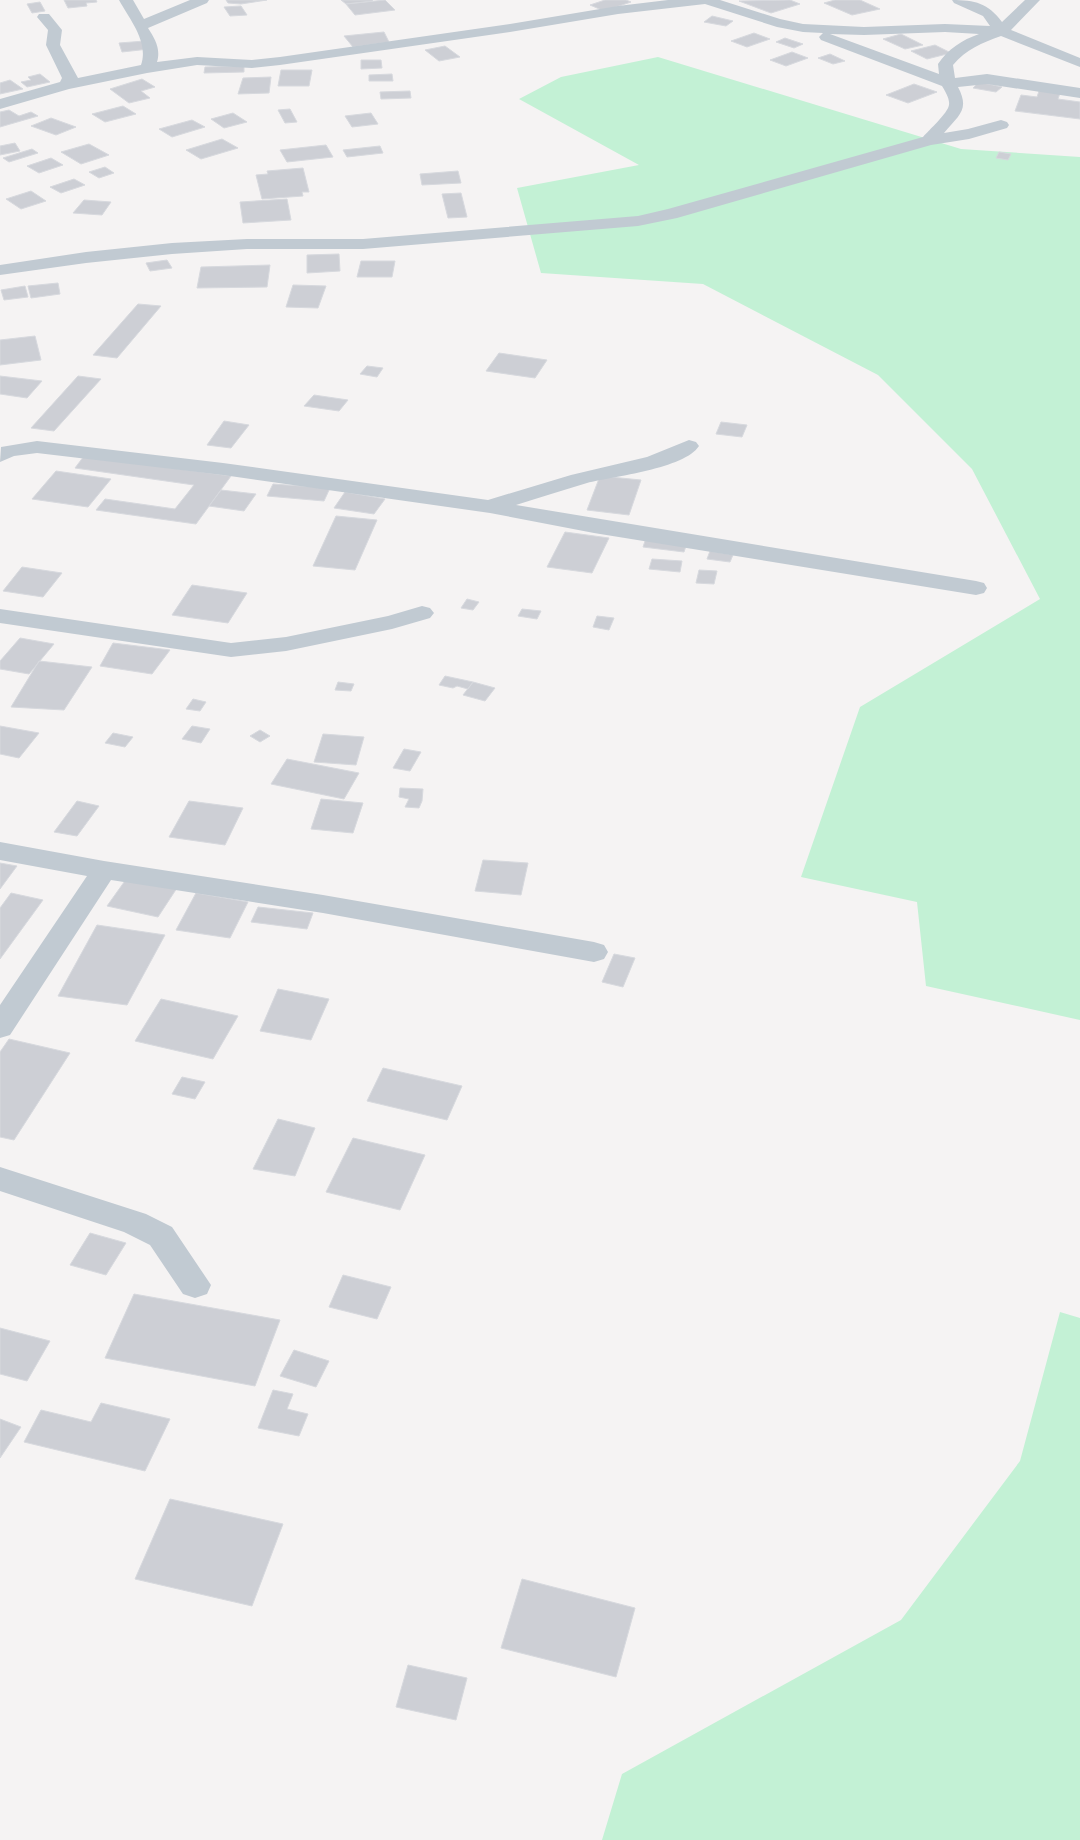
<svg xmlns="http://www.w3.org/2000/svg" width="1080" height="1840" viewBox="0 0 1080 1840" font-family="'Fira Sans Condensed',sans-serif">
  <rect width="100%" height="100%" fill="#f5f3f3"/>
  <path fill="#c3f1d5" d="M658 57 961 149 1080 157V1020L926 986 917 902 801 877 860 707 1040 599 972 469 878 375 703 284 541 273 517 188 639 165 519 99 561 77Z
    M1060 1312 1080 1318V1840H602L622 1774 901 1620 1020 1461Z"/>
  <path fill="#cdcfd5" stroke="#d7d9de" d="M64 0H96L97 2 86 3 87 6 68 8Z
    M226 0H267L241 4 228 3Z
    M341 0H372L373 1 346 4Z
    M385 0 395 10 355 15 346 4Z
    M605 0H626L631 2 604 11 590 5Z
    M790 0 800 4 771 13 739 1Z
    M835 0H860L880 9 852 15 824 3Z
    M40 2 45 11 32 13 27 4Z
    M241 6 247 15 230 16 224 7Z
    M712 16 733 21 726 26 704 22Z
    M384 32 389 42 353 47 344 36Z
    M754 33 770 39 747 47 731 41Z
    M901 34 923 45 905 49 883 39Z
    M785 38 803 44 794 48 776 42Z
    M145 41 149 49 122 52 119 43Z
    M935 45 951 53 927 59 911 51Z
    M445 46 460 57 439 61 425 50Z
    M792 52 808 58 786 66 770 60Z
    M830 54 845 61 833 64 818 58Z
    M361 60H381L382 68 361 69Z
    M244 66V72L204 73 205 67Z
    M281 70H312L309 86H278Z
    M40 74 50 82 27 87 21 82 31 80 28 77Z
    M392 74 393 81H369V75Z
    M271 77 269 93 238 94 243 78Z
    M142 79 155 87 141 91 150 98 129 103 110 89Z
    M10 80 23 89 0 94V83Z
    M979 82 1002 87 996 92 973 88Z
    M914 84 937 92 908 103 886 95Z
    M410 91 411 98 381 99 380 92Z
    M1039 91 1060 93 1058 99 1080 102V119L1015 111 1021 95 1037 97Z
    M123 106 136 114 105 122 92 114Z
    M290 109 297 122 285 123 278 110Z
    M9 110 19 116 31 112 38 116 0 127V112Z
    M233 113 247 122 224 128 211 119Z
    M371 113 378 124 352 127 345 116Z
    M51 118 76 127 56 135 31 126Z
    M192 120 205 127 172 137 159 129Z
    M222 139 238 148 201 159 186 150Z
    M15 143 20 151 0 155V146Z
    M89 144 109 155 81 164 61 152Z
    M326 145 333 157 287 162 280 150Z
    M380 146 383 153 347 157 343 150Z
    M32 149 38 153 9 162 3 158Z
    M999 152 1011 154 1008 160 996 158Z
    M51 158 63 165 39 173 27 166Z
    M105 167 114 173 99 178 89 172Z
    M303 168 309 192H302L303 196 262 199 256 175 268 174 267 171Z
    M458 171 461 183 422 185 420 174Z
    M74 179 85 185 61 193 50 187Z
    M31 191 46 201 21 209 6 199Z
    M461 193 467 217 448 218 442 194Z
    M287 199 291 220 243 223 240 202Z
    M84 200 111 202 102 215 73 213Z
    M339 254 340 271 307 273V255Z
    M167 260 172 268 150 271 146 263Z
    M361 261H395L392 277H357Z
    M270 265 267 287 197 288 201 267Z
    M58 283 60 294 31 298 28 286Z
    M293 285 326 286 318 308 286 307Z
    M25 286 28 297 4 300 1 290Z
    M138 304 161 306 117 358 93 355Z
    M35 336 41 360 0 365V340Z
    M499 353 547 360 535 378 486 371Z
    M367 366 383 368 377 377 360 374Z
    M0 376 42 381 27 398 0 394Z
    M78 376 101 379 54 431 31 428Z
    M314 395 348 400 339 411 304 406Z
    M224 421 249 425 231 448 207 445Z
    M721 422 747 425 742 437 716 434Z
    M84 456 231 476 196 524 96 510 105 499 175 509 194 485 75 468Z
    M56 471 111 479 88 507 32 499Z
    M600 476 641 480 629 515 587 510Z
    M273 484 330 488 324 501 267 496Z
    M221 490 256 494 244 511 209 506Z
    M345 492 385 499 374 514 334 508Z
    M336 516 377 520 355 570 313 566Z
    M565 532 609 538 592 573 547 567Z
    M646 538 687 543 684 552 643 547Z
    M710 551 733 555 730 562 707 559Z
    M652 559 682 561 680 572 649 569Z
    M22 567 62 573 43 597 3 591Z
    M699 570 717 571 714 584 696 583Z
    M192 585 247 593 228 623 172 615Z
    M467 599 479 602 473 610 461 608Z
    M522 609 541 611 537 619 518 616Z
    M597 616 614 618 609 630 593 627Z
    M20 638 54 644 29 674 0 669V661Z
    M113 643 170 650 152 674 100 666Z
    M39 661 92 667 64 710 11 707Z
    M445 676 473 682 468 689 457 686 453 688 439 685Z
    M338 682 354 684 351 691 335 690Z
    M473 682 495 688 485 701 463 695Z
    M193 699 206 702 200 711 186 709Z
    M0 726 39 733 19 758 0 754Z
    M192 726 210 729 201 743 182 739Z
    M260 730 270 736 260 742 250 736Z
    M113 733 133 737 125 747 105 743Z
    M323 734 364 737 356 765 314 762Z
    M404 749 421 752 410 771 393 768Z
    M287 759 359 773 344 799 271 784Z
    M400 788 423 789 422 801 419 808 405 807 409 799 399 797Z
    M321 799 363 803 353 833 311 829Z
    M77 801 99 806 77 836 54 832Z
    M189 801 243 808 225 845 169 837Z
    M483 860 528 863 521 895 475 891Z
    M0 863 17 866 0 889Z
    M127 878 177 888 158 917 107 906Z
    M11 893 43 900 0 959V908Z
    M196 893 248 902 230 938 176 930Z
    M258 907 313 913 307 929 251 922Z
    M97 925 165 935 127 1005 58 996Z
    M614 954 635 958 623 987 602 982Z
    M278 989 329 999 311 1040 260 1031Z
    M161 999 238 1016 213 1059 135 1041Z
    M9 1039 70 1053 14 1140 0 1137V1052Z
    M383 1068 462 1086 447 1120 367 1101Z
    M182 1077 205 1082 195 1099 172 1094Z
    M278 1119 315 1128 295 1176 253 1169Z
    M353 1138 425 1155 400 1210 326 1192Z
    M90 1233 126 1243 106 1275 70 1265Z
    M343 1275 391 1287 377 1319 329 1307Z
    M134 1294 280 1320 255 1386 105 1358Z
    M0 1328 50 1341 27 1381 0 1374Z
    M294 1350 329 1361 316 1387 280 1376Z
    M273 1390 293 1394 287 1409 308 1414 299 1436 258 1428Z
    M101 1403 170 1419 145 1471 24 1442 41 1410 91 1422Z
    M0 1419 21 1427 0 1458Z
    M170 1499 283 1524 252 1606 135 1579Z
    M522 1579 635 1608 616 1677 501 1648Z
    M408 1665 467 1678 456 1720 396 1707Z"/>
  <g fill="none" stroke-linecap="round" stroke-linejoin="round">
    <path fill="#c1cad2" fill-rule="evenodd" d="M119 0H133L144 19 190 0H209L207 3 148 28C155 39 161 49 157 62L197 57 252 60 280 57 510 24 618 6 668 0H720L780 19 803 24 864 27 945 24 990 26 983 16 954 3 952 0C975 0 988 3 1002 22L1025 0H1040L1011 30 1080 58V67L1001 36C982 43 966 49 953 65L955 78 987 74 1080 88V98L987 84 958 87C970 110 959 115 944 133L968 129 1001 120 1007 122 1009 125 1007 128 969 139 931 145 677 218 638 226 363 249H247L172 254 86 263 0 275V265L86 252 172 243 247 239H363L638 216 668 209 923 137C929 130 948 113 949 105 950 99 945 91 942 86L821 40 819 37 823 33 803 32 777 27 705 4 618 14 510 32 280 65 252 68 197 65 147 73 69 89 0 109V99L60 82 62 78 46 45 48 30 37 17 39 14H49L62 30 60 45 78 78 141 65C149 42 130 20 119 0ZM945 32 979 34C962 40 948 49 938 64L939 74 830 34 864 35Z
      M689 440 696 442 699 446C684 469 614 476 587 483 563 490 539 498 516 505L976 581 984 583 987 588 984 593 976 595 594 533 490 513 223 475 37 453 14 456 0 462 1 447 37 441 223 463 488 500 571 475 647 457Z
      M422 606 430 608 434 613 430 618 392 629 286 651 231 657 0 623V609L231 643 286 637 388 616Z
      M0 842 104 861 323 895 594 942 604 945 608 952 604 959 594 962 323 913 111 880 10 1035 0 1038V1005L87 876 0 860Z
      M0 1167 146 1214 172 1227 211 1285 207 1294 195 1298 183 1294 150 1245 124 1232 0 1191Z"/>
  </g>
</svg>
